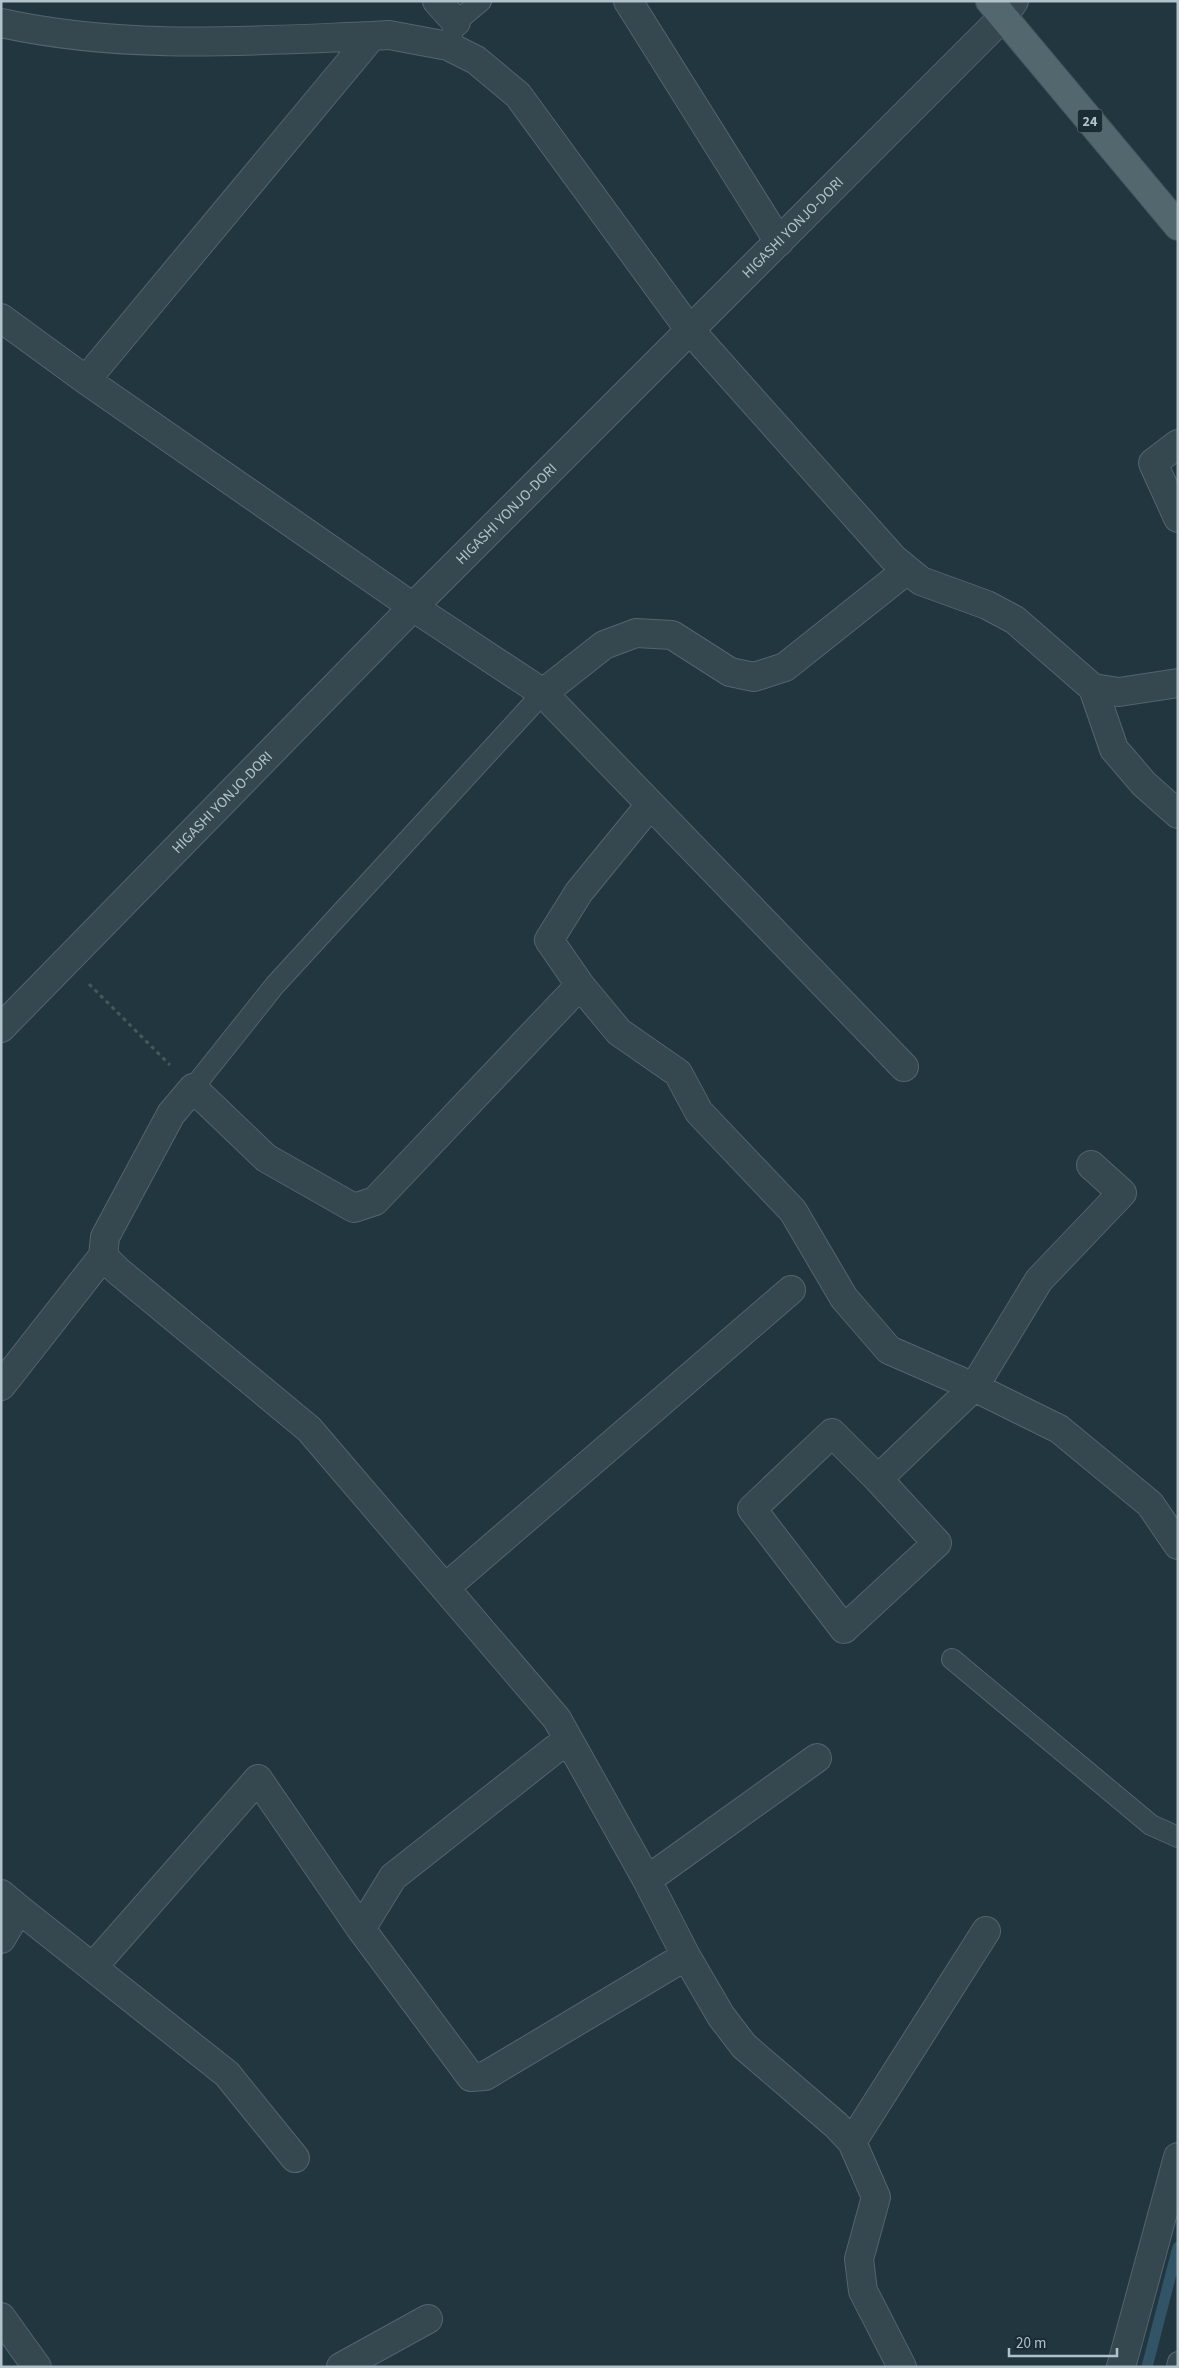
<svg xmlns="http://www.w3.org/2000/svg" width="1179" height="2368" viewBox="0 0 1179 2368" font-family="'Source Sans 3',sans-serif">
  <rect width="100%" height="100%" fill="#21363f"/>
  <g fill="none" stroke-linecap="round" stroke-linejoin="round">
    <path stroke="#315566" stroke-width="11" d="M1147 2367 1178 2247"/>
    <g stroke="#53656d" stroke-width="22">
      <path id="service" d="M452 35 456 22 481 1
        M193 1088 275 985 543 693
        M952 1659 1151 1825 1178 1837
        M1177 2367 1178 2362"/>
    </g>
    <g stroke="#53656d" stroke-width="30">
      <path id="minor" d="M437 1 456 22
        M628 1 779 242
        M1 23C124 50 247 41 372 36
        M1 318 86 380 413 607 543 693 904 1067
        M86 380 372 36 389 35 448 46 476 60 518 95 689 329 893 558 921 581 987 605 1015 620 1093 688 1119 692 1178 683
        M1178 444 1153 463 1178 518
        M1093 688 1114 749 1144 784 1178 814
        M543 693 604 645 636 633 672 635 730 672 754 677 785 667 907 570
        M650 805 579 892 549 940 580 985 619 1032 678 1073 699 1112 793 1211 844 1298 889 1350 974 1387 1059 1429 1150 1504 1178 1545
        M103 1256 118 1271 309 1429 557 1719 647 1880 686 1956 721 2016 744 2046 836 2125 852 2142 876 2197 859 2259 863 2291 902 2367
        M1 1386 103 1256 105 1237 171 1114 193 1088 266 1158 354 1208 375 1201 580 985
        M878 1479 832 1433 752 1509 844 1629 937 1543 878 1479 974 1387 1039 1280 1122 1193 1091 1165
        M445 1588 791 1290
        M647 1880 817 1758
        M1 1894 19 1909 1 1939
        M19 1909 227 2074 295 2158
        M361 1929 393 1877 568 1739
        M93 1967 258 1779 361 1929 471 2077 485 2076 686 1956
        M852 2142 986 1931
        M1 2317 37 2367
        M341 2367 428 2319
        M1121 2367 1178 2157"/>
    </g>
    <g stroke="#53656d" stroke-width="30">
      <g id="tertiary">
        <path id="s1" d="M1 1028 413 607 1003 17 1014 1"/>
      </g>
    </g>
    <g stroke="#41535b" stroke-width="30">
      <path id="primary" d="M990 1 1178 226"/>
    </g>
    <path stroke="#415c58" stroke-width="3" stroke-dasharray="4 4" stroke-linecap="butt" d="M89 984 170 1065"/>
    <use href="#service" stroke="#35474f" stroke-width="20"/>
    <use href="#minor" stroke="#35474f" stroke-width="28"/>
    <use href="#tertiary" stroke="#35474f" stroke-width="28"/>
    <use href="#primary" stroke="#53676f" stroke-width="28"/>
  </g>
  <g text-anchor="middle" stroke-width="5" stroke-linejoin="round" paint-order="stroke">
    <rect fill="#1a2c34" stroke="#84959d" stroke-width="1" x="1077.5" y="109.5" width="25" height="23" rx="4"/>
    <g font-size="14" font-weight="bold" fill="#b1c2ca">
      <text x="1090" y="126">24</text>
    </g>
    <g font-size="15" fill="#b1c2ca" stroke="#1a2c34">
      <text dy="5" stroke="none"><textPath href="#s1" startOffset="1126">HIGASHI YONJO-DORI</textPath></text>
      <text dy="5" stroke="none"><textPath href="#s1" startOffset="721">HIGASHI YONJO-DORI</textPath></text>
      <text dy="5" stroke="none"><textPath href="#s1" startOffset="316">HIGASHI YONJO-DORI</textPath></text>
    </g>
  </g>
  <rect width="1179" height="2368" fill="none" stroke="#b1c2ca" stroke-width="5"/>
  <path d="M1009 2348v8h108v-8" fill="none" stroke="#b1c2ca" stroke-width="2.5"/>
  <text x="1016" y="2348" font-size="15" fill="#b1c2ca" stroke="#1a2c34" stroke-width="4" paint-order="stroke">20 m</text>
</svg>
